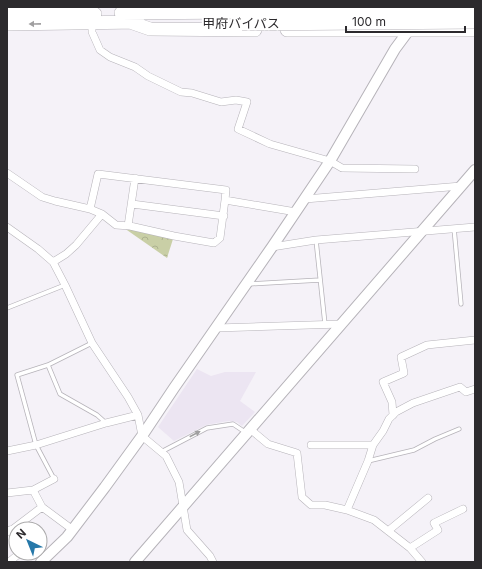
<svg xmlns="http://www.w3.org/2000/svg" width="482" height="569" viewBox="0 0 482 569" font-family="Inter,'Noto Sans JP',sans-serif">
  <defs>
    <pattern id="park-crowns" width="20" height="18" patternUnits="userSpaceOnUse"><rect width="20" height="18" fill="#c9cfa6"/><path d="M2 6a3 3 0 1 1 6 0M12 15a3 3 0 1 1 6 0" fill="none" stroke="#adb28f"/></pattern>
  </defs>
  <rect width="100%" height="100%" fill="#f5f2f8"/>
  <path fill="#ece5f2" d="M197 369 211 376 225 372H256L240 401 255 412 242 426 237 422 228 421 206 425 174 441 158 427Z"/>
  <path fill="url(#park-crowns)" d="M124 228 173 239 167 258Z"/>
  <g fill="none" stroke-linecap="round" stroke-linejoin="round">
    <g stroke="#b6b3b9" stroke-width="5">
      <path id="lane" d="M454 228 461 304
        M316 240 325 324
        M249 284 320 280
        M7 308 65 285
        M48 365 60 394 97 415 106 423
        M161 452 207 428 233 424 245 432
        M368 461 414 450 435 439 459 429
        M54 479 36 445 17 375 48 365 92 343"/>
    </g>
    <g stroke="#b6b3b9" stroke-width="8">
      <path id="street" d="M92 23V32L100 50 110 57 135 67 148 76 181 92 192 93 221 102 236 100 247 102 238 129 270 144 330 161 342 168 415 169
        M7 173 42 197 55 201 90 209 102 214 116 225 130 226 174 236 214 243 220 238 225 200 296 212
        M305 199 461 186
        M132 204 224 216
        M90 209 98 174 226 190 225 200
        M128 226 135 178
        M7 227 38 249 53 262 65 285 92 343 128 397 138 415 142 436 166 456 179 482 187 530 210 556 213 562
        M272 247 316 240 475 227
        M53 262 66 254 76 245 102 214
        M216 328 342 324
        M393 415 392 402 383 382 404 373 401 357 427 345 475 340
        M250 429 268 444 297 453 302 497 311 505H325L347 510 374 520 410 548 422 562
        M311 445H373
        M7 451 36 445 106 423 138 415
        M33 490 42 507 73 530
        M7 493 33 490 54 479
        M347 510 368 461 373 445 383 431 389 419 396 412 413 403 460 387 466 392 475 389
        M10 530 16 538
        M388 531 428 498
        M7 532 13 529 42 507
        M410 548 438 530 434 523 463 509
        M9 562 20 553"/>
    </g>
    <g stroke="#b6b3b9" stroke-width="12">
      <path id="secondary" d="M41 562 67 537 105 487 142 436 174 388 272 247 330 161 395 49 412 26
        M135 562 475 170"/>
    </g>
    <g stroke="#b6b3b9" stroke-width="14">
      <path id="highway" d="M121 13 242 12
        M7 14H95
        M130 22 150 29 255 30
        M7 24 138 22
        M287 30H475"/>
    </g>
    <use href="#lane" stroke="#fff" stroke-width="3.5"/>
    <use href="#street" stroke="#fff" stroke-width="7"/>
    <use href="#secondary" stroke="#fff" stroke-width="10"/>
    <use href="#highway" stroke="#fff" stroke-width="13"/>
    <g stroke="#b6b3b9" stroke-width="14" stroke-linecap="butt">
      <path id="highway-bridge" d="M242 12 475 11
        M242 24 475 22"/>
    </g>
    <use href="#highway-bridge" stroke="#fff" stroke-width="13"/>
  </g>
  <defs><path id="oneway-solid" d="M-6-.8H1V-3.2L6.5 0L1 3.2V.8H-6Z"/></defs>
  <g fill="#a09fa0">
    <use href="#oneway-solid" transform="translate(35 24) rotate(179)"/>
    <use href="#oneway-solid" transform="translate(195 434) rotate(-28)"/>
  </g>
  <g text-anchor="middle" stroke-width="4" stroke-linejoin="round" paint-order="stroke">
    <g font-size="13" fill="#2c2a2d" stroke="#fff">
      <text x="241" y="28">甲府バイパス</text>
    </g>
  </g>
  <rect width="482" height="569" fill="none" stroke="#2c2a2d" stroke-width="16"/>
  <g transform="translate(28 541) rotate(317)"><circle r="19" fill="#ffffff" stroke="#abaaab"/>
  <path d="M0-3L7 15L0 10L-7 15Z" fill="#2678a9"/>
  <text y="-6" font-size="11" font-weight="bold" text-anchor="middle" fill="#2c2a2d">N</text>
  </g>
  <path d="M346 26v6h119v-6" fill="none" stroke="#2c2a2d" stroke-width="2"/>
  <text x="352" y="26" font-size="12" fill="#2c2a2d" stroke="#ffffff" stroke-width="3" paint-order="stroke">100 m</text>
</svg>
